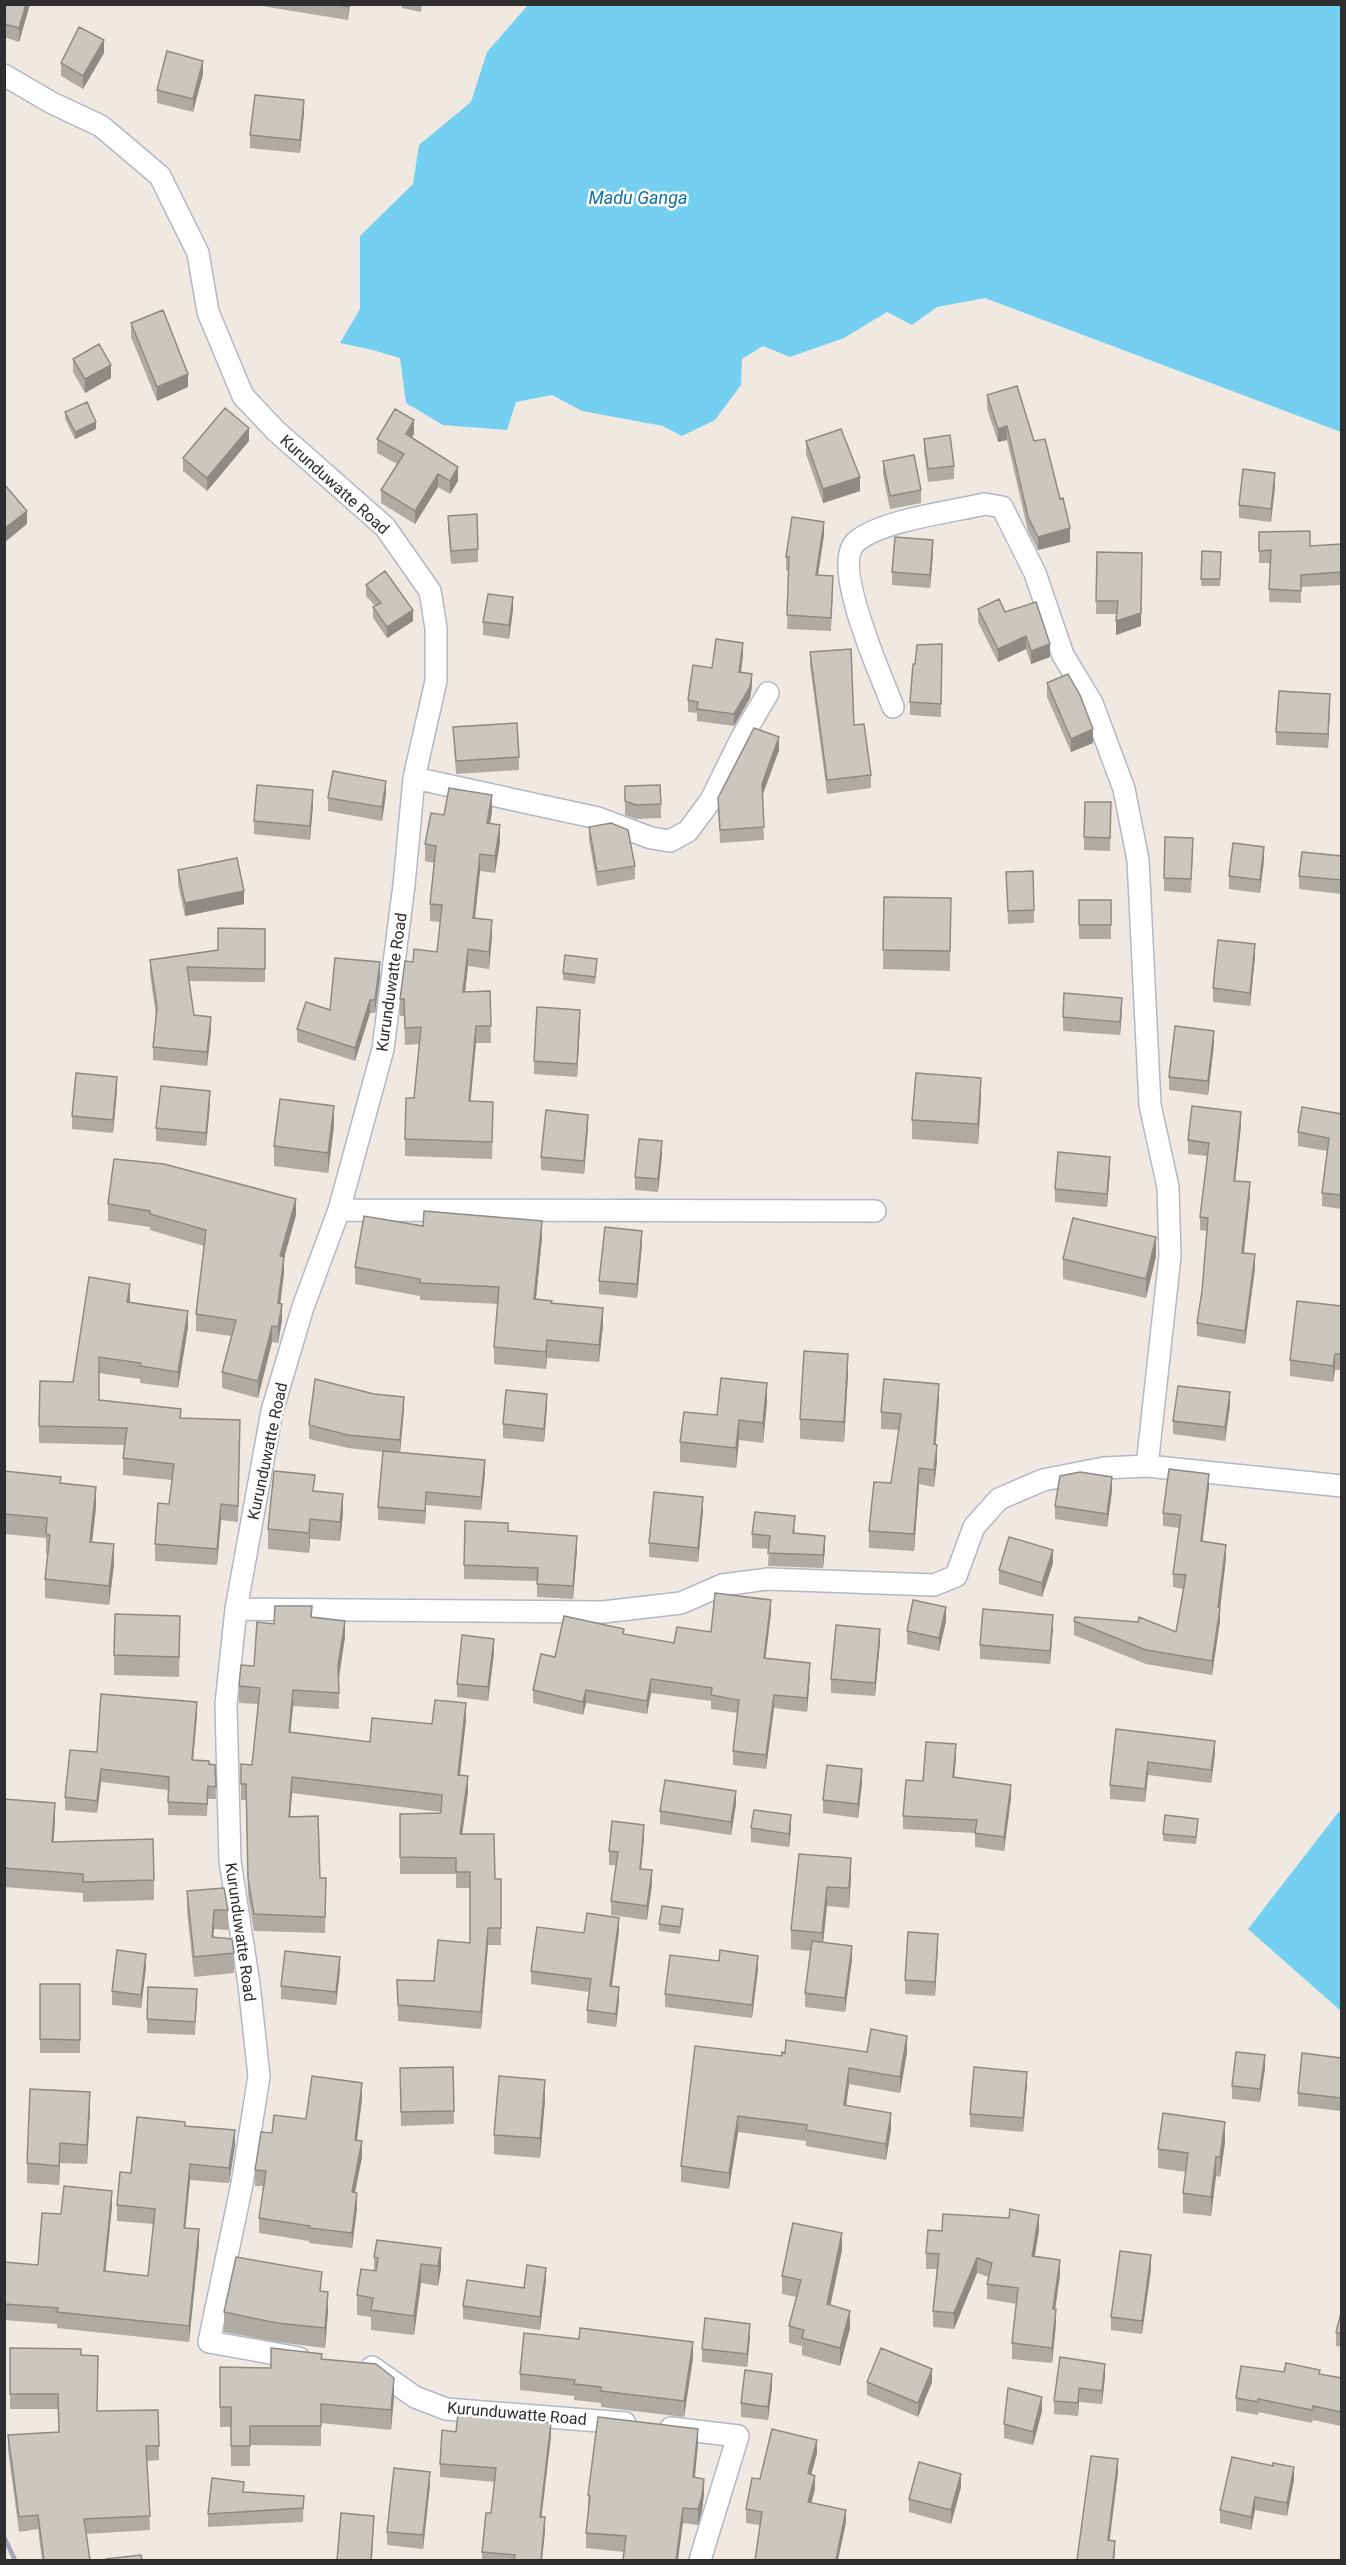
<svg xmlns="http://www.w3.org/2000/svg" width="1346" height="2565" viewBox="0 0 1346 2565" font-family="Roboto,sans-serif">
  <rect width="100%" height="100%" fill="#efe9e1"/>
  <path fill="#75cff0" d="M528 5H1341V432L985 298 937 307 912 325 887 312 844 338 790 357 763 346 742 359 741 385 715 420 682 436 663 426 582 411 552 395 516 402 507 430 443 425 406 403 400 358 373 350 340 343 360 309V236L413 184 419 145 471 102 487 52Z
    M1341 1809V2011L1248 1929Z"/>
  <g fill="none" stroke-linecap="round" stroke-linejoin="round">
    <g stroke="#b4b7c1" stroke-width="24">
      <path id="street" d="M4 75 52 103 101 126 160 176 198 253 208 312 243 396 276 431 385 527 430 591 436 628V681L414 778 404 885 383 1049 339 1210 303 1307 272 1411 236 1609 226 1704 230 1861 249 1984 259 2076 242 2184 209 2342 299 2358
        M893 707C882 677 829 563 857 541 883 520 950 512 985 504L1002 507 1035 573 1063 655 1092 703 1124 789 1138 860 1150 1105 1168 1187 1170 1256 1147 1466
        M414 778 598 818 651 838 670 841 688 831 711 800 742 737 768 693
        M339 1210 875 1211
        M236 1609 603 1612 681 1603 722 1585 768 1579 934 1585 956 1576 974 1527 999 1499 1043 1480 1104 1468 1147 1466 1342 1486
        M372 2367 415 2397 446 2409 625 2423
        M671 2428 738 2436 700 2560"/>
    </g>
    <use href="#street" stroke="#fff" stroke-width="21"/>
    <path stroke="#a3a6b8" stroke-width="4.5" d="M4 2537 15 2560"/>
  </g>
  <path fill="#afaba4" d="M4 4H30L19 42 4 37Z
    M250 4H350L348 20Z
    M402 4H422L421 12 402 8Z
    M104 53 83 89 61 76V63Z
    M203 74 193 112 157 103V90Z
    M304 113 300 153 250 148V135Z
    M131 323 188 387 157 401 131 337Z
    M73 359 111 378 85 393 73 372Z
    M987 395 1034 441 1060 499 1070 542 1038 550 1028 531 1007 440 998 442 987 409Z
    M65 412 96 429 75 439 65 419Z
    M414 434 412 437 458 481 450 494 438 487 415 524 381 503V490L397 464 377 453V439Z
    M924 439 954 466V479L928 482 924 452Z
    M249 441 207 491 183 471V458Z
    M806 441 860 491 823 503 806 454Z
    M883 461 921 490V503L890 509 883 474Z
    M1275 486 1271 522 1239 518V505Z
    M448 516 478 549V562L451 564 448 530Z
    M1259 532 1310 546 1341 544V585L1301 587V603L1269 602 1270 563H1259Z
    M824 535 818 575 833 589 831 631 787 629 789 571 786 570V557Z
    M1202 551 1221 552 1220 586H1201Z
    M1097 552 1141 626 1116 635V614H1096Z
    M933 554 930 588 892 585V572Z
    M366 585 413 621 387 638 373 618V607L375 606 366 596Z
    M978 609 1005 612 1050 657 1031 664 1026 649 998 662 978 622Z
    M513 610 509 639 483 635V622Z
    M942 644 941 717 910 715V702L915 664Z
    M810 652 854 725 871 775V788L827 794 810 665Z
    M743 655 741 673 752 686 750 698 734 726 697 721V713L688 712V700L712 668Z
    M1047 683 1093 743 1071 752 1047 697Z
    M1330 707 1328 748 1276 745V732Z
    M453 727 519 757V770L456 774Z
    M779 750 762 795 764 840 720 843 718 798Z
    M625 786 661 804V818L636 819 625 815Z
    M386 794 382 821 328 811V798Z
    M313 804 310 840 254 834V821Z
    M492 812 490 823 500 842 495 873 480 871 475 918 492 937 489 969 468 966 465 992 490 991 491 1043H476L470 1101 493 1119 492 1159 405 1156V1139L414 1098 419 1044 405 1045 404 1016H400V999L413 962 437 952 440 922 430 921V904L434 863 425 861V844L444 815Z
    M1111 816 1110 851 1084 850V837Z
    M589 827 635 866V879L597 886 589 840Z
    M1193 852 1191 893 1164 891V878Z
    M1341 856V894L1299 889V876Z
    M1264 860 1260 893 1229 889V876Z
    M178 870 244 904 185 916 178 884Z
    M1006 872 1034 910V923L1008 924Z
    M884 897 951 898 950 971 883 969Z
    M1079 900H1111V939H1079Z
    M265 929V982L189 981 194 1015 211 1030 207 1066 153 1060V1047L156 1015 150 974V960L218 950Z
    M1255 957 1250 1006 1213 1002V988Z
    M597 965 595 984 563 980V973Z
    M380 976 375 1013H370L355 1061 297 1042V1029L330 1010Z
    M1122 1011 1120 1035 1063 1031V1017Z
    M580 1023 577 1077 534 1074V1061Z
    M1214 1044 1208 1095 1169 1090V1077Z
    M117 1090 113 1133 72 1129V1116Z
    M981 1098 978 1144 912 1139V1120Z
    M210 1104 206 1146 156 1141V1128Z
    M1341 1114V1209L1322 1206V1193L1327 1151 1298 1146V1132Z
    M1241 1125 1235 1181 1250 1196 1244 1254 1255 1268 1245 1344 1197 1336V1323L1202 1291 1207 1231 1200 1230V1217L1207 1156 1188 1154V1140Z
    M334 1126 328 1173 274 1166V1146Z
    M588 1128 584 1174 541 1170V1157Z
    M662 1155 658 1192 635 1190V1177Z
    M1110 1170 1107 1207 1055 1202V1189Z
    M108 1204 296 1215 284 1258V1273L280 1304 282 1320 278 1343 272 1342 258 1398 222 1388V1372L231 1336 196 1331V1314L204 1246 150 1230V1227L108 1221Z
    M423 1226 542 1238 536 1300 552 1304 603 1325 599 1362 547 1358 546 1369 494 1364V1347L498 1304 420 1300V1296L355 1284V1267Z
    M642 1244 637 1298 599 1294V1281Z
    M1156 1256 1146 1298 1063 1279V1259Z
    M130 1300V1302L188 1327 178 1388 140 1383V1379L99 1373V1400L181 1418 240 1436 238 1522 221 1520 217 1565 155 1561V1544L169 1504 172 1480 123 1475V1458L125 1445 39 1443V1426L73 1382Z
    M1341 1306V1370H1335L1333 1382 1290 1376V1360Z
    M848 1374 844 1442 800 1439V1419Z
    M939 1400 936 1444 937 1461 934 1487 919 1484 914 1551 869 1548V1531L891 1483 899 1430 881 1429V1412Z
    M767 1402 763 1443 739 1440 736 1468 680 1462V1442L717 1415Z
    M1230 1405 1225 1441 1173 1434V1421Z
    M547 1407 544 1442 503 1438V1424Z
    M404 1410 400 1453 485 1474 481 1510 426 1505 425 1524 378 1520V1507L383 1452 348 1448 309 1439V1425Z
    M4 1471 61 1483 96 1507 92 1542 114 1564 109 1605 45 1598V1579L48 1554H46V1538L4 1534Z
    M1209 1487 1202 1542 1226 1558 1220 1608V1621L1212 1675 1146 1664 1074 1635V1621L1176 1632 1183 1589 1173 1587V1574L1179 1528 1163 1526V1513Z
    M315 1491 343 1514 340 1541 310 1539 309 1553 268 1549V1529Z
    M1112 1491 1107 1527 1055 1519V1506Z
    M703 1511 698 1562 649 1557V1543Z
    M795 1529V1533L825 1549 823 1568 768 1566 769 1549 752 1548V1534Z
    M508 1531 577 1550 573 1599 537 1597V1581L464 1579V1565Z
    M1053 1563 1042 1597 999 1584V1570Z
    M771 1613 765 1658 810 1676 807 1712 774 1708 766 1769 733 1765V1751L738 1713 711 1709V1701L651 1693 647 1714 586 1703 583 1715 533 1703V1690L555 1657 624 1634 674 1643Z
    M312 1617 345 1637 339 1679V1709L293 1706 290 1732 370 1742 432 1724 466 1720 460 1775 468 1792 462 1834 495 1879H501V1945H488L481 2029 398 2021 397 1980 434 1981 470 1943V1888H456V1874H400V1814L441 1813V1812L292 1793 290 1817 320 1878 326 1895 325 1933 254 1931 248 1895 246 1800H241V1764L252 1765 258 1704 239 1703V1686L254 1666 274 1624Z
    M946 1621 939 1651 907 1644V1631Z
    M1053 1628 1050 1664 980 1659V1645Z
    M180 1635 179 1677 114 1675V1655Z
    M880 1642 875 1696 831 1693V1679Z
    M494 1653 488 1701 457 1697V1684Z
    M197 1715 193 1760 215 1765 216 1799H208L207 1816 168 1815V1790L101 1782 97 1813 65 1810V1797L97 1752Z
    M1116 1729 1215 1754 1211 1783 1148 1775 1145 1802 1110 1799V1785Z
    M956 1758 954 1777 1011 1798 1004 1851 975 1847V1833L903 1829V1816L923 1781Z
    M862 1783 858 1818 823 1813V1800Z
    M4 1799 55 1823 53 1842 154 1880V1900L83 1902V1893L4 1887Z
    M736 1804 731 1835 660 1824V1811Z
    M1198 1825 1196 1844 1163 1841V1834Z
    M751 1828H791L789 1847 751 1842Z
    M644 1838 641 1869 652 1884 647 1920 611 1915V1901L616 1865H609V1851Z
    M799 1854 851 1878 849 1908 827 1906 823 1942 852 1959 845 2012 805 2007V1993L810 1951 791 1949V1930Z
    M187 1891 228 1910V1930L214 1929 213 1937 234 1953V1973L194 1977 187 1911Z
    M683 1916 680 1934 659 1931V1924Z
    M619 1931 612 1986 619 2000 616 2027 587 2023V2010L589 1992 531 1984V1971L584 1933Z
    M938 1947 935 1996 905 1994V1980Z
    M146 1967 141 2008 112 2005V1991Z
    M758 1969 752 2018 665 2007V1994Z
    M340 1970 336 2005 281 1999V1986Z
    M40 1984H80V2053H40Z
    M197 2002 195 2035 147 2033V2019Z
    M867 2052H907L900 2093 849 2084 846 2105 891 2129 886 2160 806 2146V2141L738 2132 729 2189 681 2182V2166L782 2056Z
    M1341 2058V2111L1298 2106V2093Z
    M453 2067 454 2124 401 2126 400 2081Z
    M1265 2068 1260 2102 1232 2099V2086Z
    M1027 2085 1023 2132 970 2127V2114Z
    M362 2098 357 2140 362 2157 355 2193 357 2208 352 2248 309 2243V2241L259 2233V2218L263 2186H255V2170L272 2133Z
    M545 2100 540 2158 494 2154V2135Z
    M90 2112 87 2164 60 2163 59 2185 27 2183V2163Z
    M185 2126 235 2145 229 2183 190 2180 185 2228 199 2245 189 2342 57 2328V2324L4 2320V2262L38 2265 61 2214 112 2206 105 2272 148 2276 154 2224 117 2221V2205L131 2173Z
    M1225 2142 1220 2177 1216 2176 1211 2216 1183 2213V2193L1186 2172 1158 2168V2149Z
    M1039 2230 1035 2256 1060 2275 1055 2309 1056 2324 1052 2363 1012 2359V2343L1017 2304 987 2299V2284L989 2277 977 2273 954 2329 933 2327V2311L937 2269H926V2253L942 2231Z
    M377 2240 441 2268 438 2286 421 2283 414 2335 371 2330V2317L357 2315V2295L374 2271V2257Z
    M842 2250 830 2305 850 2328 840 2366 802 2355V2346L789 2343V2326L796 2297 782 2294V2276Z
    M1151 2269 1142 2334 1111 2330V2317Z
    M546 2281 540 2330 463 2319V2306Z
    M322 2291 328 2312 325 2348 277 2342 224 2332V2312Z
    M1341 2313V2347L1336 2346V2332Z
    M750 2337 747 2367 702 2362V2349Z
    M10 2348 81 2355 97 2411 158 2410 159 2460 147 2461 150 2530 86 2534 90 2560H42L38 2529 19 2532 8 2450V2435L58 2432V2409H10Z
    M1060 2357 1105 2377 1102 2404 1079 2402 1078 2416 1054 2414V2401Z
    M693 2358 684 2417 601 2407V2403L574 2400V2396L520 2390V2374Z
    M322 2359 394 2397 391 2430 321 2423V2446L250 2445V2466H231V2427H220V2367L271 2368Z
    M1284 2372 1341 2378V2426L1313 2420 1312 2423 1258 2412V2415L1236 2411V2398Z
    M867 2382H932L918 2417 867 2395Z
    M772 2387 768 2420 741 2417V2403Z
    M1042 2411 1033 2445 1004 2438V2424Z
    M456 2432 551 2436 541 2517 545 2531 542 2560H482V2552L491 2513 495 2482 440 2477V2464Z
    M698 2444 695 2478 704 2494 702 2511 698 2525 683 2523 624 2552 586 2548V2533L589 2511H588V2495Z
    M817 2453 811 2474 815 2489 811 2503 846 2523 760 2525 746 2523V2509L760 2479Z
    M1294 2480 1287 2516 1255 2510 1251 2530 1220 2523V2510Z
    M430 2485 423 2549 387 2545V2532Z
    M961 2487 951 2524 909 2512V2499Z
    M244 2492 304 2496 303 2522 208 2527V2514Z"/>
  <path fill="#8e8b86" d="M26 4H30L19 42V28Z
    M349 4H350L348 20Z
    M104 40V53L83 89V76Z
    M203 61V74L193 112V99Z
    M304 100V113L300 153V140Z
    M111 365V378L85 393V379Z
    M188 374V387L157 401V387Z
    M414 420V434L406 447V434Z
    M96 422V429L75 439V432Z
    M1007 426V440L998 442V429Z
    M249 428V441L207 491V478Z
    M458 467V481L450 494V481Z
    M1275 473V486L1271 522V509Z
    M438 474V487L415 524V511Z
    M860 477V491L823 503V489Z
    M27 511V524L4 543V529Z
    M824 522V535L816 588V575Z
    M1070 528V542L1038 550V537Z
    M933 540V554L930 588V575Z
    M1142 553 1141 626 1116 635V621Z
    M513 597V610L509 639V625Z
    M413 610V621L387 638V627Z
    M1026 636V649L998 662V649Z
    M743 643V655L739 684V672Z
    M1050 644V657L1031 664V651Z
    M752 674V686L750 698 734 726V714Z
    M1330 694V707L1328 748V734Z
    M1093 729V743L1071 752V739Z
    M779 737V750L762 797V784Z
    M386 781V794L382 821V807Z
    M313 790V804L310 840V826Z
    M492 795V812L487 840V823Z
    M500 825V842L495 873V856Z
    M1264 847V860L1260 893V880Z
    M480 854V871L473 935V918Z
    M244 891V904L185 916V903Z
    M492 920V937L489 969V952Z
    M1255 944V957L1250 1006V993Z
    M468 949V966L463 1009V992Z
    M380 962V976L375 1013V1000Z
    M1122 998V1011L1120 1035V1022Z
    M370 1000V1013L355 1061V1048Z
    M580 1010V1023L577 1077V1064Z
    M211 1017V1030L207 1066V1052Z
    M476 1026V1043L469 1118V1101Z
    M1214 1031V1044L1208 1095V1081Z
    M117 1077V1090L113 1133V1120Z
    M981 1078V1098L978 1144V1124Z
    M210 1091V1104L206 1146V1133Z
    M334 1106V1126L328 1173V1153Z
    M1241 1112V1125L1234 1194V1181Z
    M588 1115V1128L584 1174V1161Z
    M662 1141V1155L658 1192V1179Z
    M1110 1157V1170L1107 1207V1194Z
    M1250 1182V1196L1242 1267V1253Z
    M296 1199V1215L284 1258V1273L278 1320 280 1256Z
    M542 1221V1238L534 1316V1299Z
    M642 1231V1244L637 1298V1284Z
    M1156 1237V1256L1146 1298V1279Z
    M1255 1254V1268L1245 1344V1331Z
    M130 1284V1300L127 1319V1302Z
    M282 1304V1320L278 1343V1327Z
    M603 1308V1325L599 1362V1345Z
    M188 1311V1327L178 1388V1372Z
    M272 1326V1342L258 1398V1381Z
    M547 1340V1358L546 1369V1352Z
    M848 1354V1374L844 1442V1422Z
    M1335 1354V1370L1333 1382V1366Z
    M767 1383V1402L763 1443V1423Z
    M939 1384V1400L934 1461V1444Z
    M1230 1392V1405L1225 1441V1427Z
    M547 1394V1407L544 1442V1429Z
    M404 1397V1410L400 1453V1440Z
    M739 1420V1440L736 1468V1448Z
    M937 1445V1461L934 1487V1470Z
    M485 1460V1474L481 1510V1497Z
    M919 1468V1484L914 1551V1534Z
    M1209 1474V1487L1201 1555V1541Z
    M1112 1477V1491L1107 1527V1514Z
    M96 1487V1507L90 1561V1542Z
    M426 1492V1505L425 1524V1511Z
    M343 1494V1514L340 1541V1522Z
    M703 1497V1511L698 1562V1548Z
    M221 1504V1520L217 1565V1549Z
    M310 1519V1539L309 1553V1533Z
    M577 1536V1550L573 1599V1586Z
    M825 1536V1549L823 1568V1555Z
    M114 1544V1564L109 1605V1586Z
    M1226 1545V1558L1219 1618 1220 1608V1621L1212 1675V1661Z
    M1053 1550V1563L1042 1597V1583Z
    M771 1600V1613L764 1671V1658Z
    M946 1607V1621L939 1651V1638Z
    M1053 1615V1628L1050 1664V1651Z
    M345 1621V1637L338 1681V1665Z
    M880 1629V1642L875 1696V1683Z
    M494 1639V1653L488 1701V1687Z
    M810 1663V1676L807 1712V1698Z
    M651 1679V1693L647 1714V1701Z
    M293 1690V1706L289 1749V1732Z
    M586 1690V1703L583 1715V1702Z
    M774 1695V1708L766 1769V1755Z
    M197 1702V1715L192 1773V1760Z
    M466 1703V1720L458 1791V1775Z
    M1215 1741V1754L1211 1783V1770Z
    M956 1744V1758L953 1790V1777Z
    M1148 1762V1775L1145 1802V1789Z
    M101 1769V1782L97 1813V1801Z
    M862 1769V1783L858 1818V1804Z
    M468 1776V1792L460 1850V1834Z
    M292 1777V1793L289 1833V1817Z
    M1011 1785V1798L1004 1851V1837Z
    M736 1791V1804L731 1835V1822Z
    M55 1803V1823L52 1862V1842Z
    M791 1815V1828L789 1847V1834Z
    M644 1825V1838L640 1882V1869Z
    M851 1858V1878L849 1908V1888Z
    M652 1870V1884L647 1920V1906Z
    M827 1887V1906L822 1953V1933Z
    M214 1910V1929L212 1956V1937Z
    M619 1918V1931L610 1999V1986Z
    M488 1928V1945L481 2029V2012Z
    M938 1934V1947L935 1996V1982Z
    M852 1946V1959L845 2012V1998Z
    M146 1954V1967L141 2008V1995Z
    M758 1956V1969L752 2018V2005Z
    M340 1957V1970L336 2005V1992Z
    M619 1987V2000L616 2027V2014Z
    M907 2036V2052L900 2093V2077Z
    M1265 2055V2068L1260 2102V2089Z
    M849 2068V2084L844 2121V2105Z
    M1027 2072V2085L1023 2132V2118Z
    M545 2080V2100L540 2158V2138Z
    M362 2083V2098L355 2155V2140Z
    M90 2092V2112L87 2164V2145Z
    M891 2113V2129L886 2160V2144Z
    M738 2116V2132L729 2189V2173Z
    M1225 2122V2142L1220 2177V2157Z
    M235 2130V2145L229 2183V2168Z
    M362 2141V2157L352 2207V2192Z
    M60 2143V2163L59 2185V2166Z
    M1216 2157V2176L1211 2216V2197Z
    M190 2164V2180L184 2243V2228Z
    M112 2191V2206L104 2287V2271Z
    M357 2193V2208L352 2248V2233Z
    M1039 2215V2230L1032 2271V2256Z
    M199 2229V2245L189 2342V2326Z
    M842 2233V2250L827 2322V2304Z
    M441 2248V2268L438 2286V2266Z
    M1151 2255V2269L1142 2334V2321Z
    M977 2258V2273L954 2329V2313Z
    M1060 2260V2275L1053 2324V2309Z
    M421 2264V2283L414 2335V2316Z
    M546 2268V2281L540 2330V2317Z
    M328 2292V2312L325 2348V2328Z
    M1056 2309V2324L1052 2363V2348Z
    M850 2311V2328L840 2366V2348Z
    M750 2324V2337L747 2367V2354Z
    M693 2342V2358L684 2417V2401Z
    M1105 2364V2377L1102 2404V2391Z
    M932 2369V2382L918 2417V2403Z
    M772 2374V2387L768 2420V2407Z
    M394 2378V2397L391 2430V2410Z
    M1079 2388V2402L1078 2416V2403Z
    M1042 2397V2411L1033 2445V2432Z
    M551 2423V2436L540 2530V2517Z
    M698 2429V2444L693 2493V2477Z
    M817 2440V2453L808 2487V2473Z
    M1118 2459V2473L1108 2554V2540Z
    M1294 2467V2480L1287 2516V2503Z
    M430 2472V2485L423 2549V2535Z
    M961 2474V2487L951 2524V2510Z
    M815 2476V2489L808 2516V2502Z
    M704 2479V2494L702 2511 698 2525V2509Z
    M1255 2497V2510L1251 2530V2517Z
    M683 2508V2523L678 2560H676Z
    M846 2510V2523L838 2560H836Z
    M374 2516 372 2560H371Z
    M545 2517V2531L542 2560H541Z
    M1115 2541V2554L1114 2560H1113Z"/>
  <path fill="#cbc7bf" stroke="#8e8b86" stroke-width="1.5" d="M4 4H26L19 28 4 24Z
    M334 4H349L348 7Z
    M79 27 104 40 83 76 61 63Z
    M167 51 203 61 193 99 157 90Z
    M255 95 304 100 300 140 250 135Z
    M163 310 188 374 157 387 131 323Z
    M99 344 111 365 85 379 73 359Z
    M1017 386 1034 441 1045 439 1060 499 1063 498 1070 528 1038 537 1028 517 1007 426 998 429 987 395Z
    M87 402 96 422 75 432 65 412Z
    M225 408 249 428 207 478 183 458Z
    M395 409 414 420 406 434 458 467 450 481 438 474 415 511 381 490 404 454 377 439Z
    M841 429 860 477 823 489 806 441Z
    M950 435 954 466 928 469 924 439Z
    M914 455 921 490 890 496 883 461Z
    M1243 469 1275 473 1271 509 1239 505Z
    M4 484 27 511 4 529Z
    M477 514 478 549 451 551 448 516Z
    M792 517 824 522 816 575 833 576 831 618 787 615 789 557H786Z
    M1310 531V546L1341 544V572L1301 575V591L1269 589 1271 550 1259 551V532Z
    M895 537 933 540 930 575 892 572Z
    M1202 551 1221 552 1220 579H1201Z
    M1097 552 1142 553 1141 613 1116 621 1118 601H1096Z
    M385 571 413 610 387 627 373 607 381 603 366 585Z
    M488 594 513 597 509 625 483 622Z
    M999 599 1005 612 1036 602 1050 644 1031 651 1026 636 998 649 978 609Z
    M716 639 743 643 739 672 752 674 750 687 734 714 697 709 698 702 688 700 693 665 712 668Z
    M942 644 941 704 910 702 913 664H915L917 645Z
    M851 649 854 725 864 724 871 775 827 780 810 652Z
    M1068 674 1080 695 1093 729 1071 739 1047 683Z
    M1279 691 1330 694 1328 734 1276 732Z
    M517 723 519 757 456 761 453 727Z
    M754 728 779 737 762 784 764 827 720 830 718 798Z
    M333 771 386 781 382 807 328 798Z
    M257 785 313 790 310 826 254 821Z
    M660 785 661 804 636 805 625 801V786Z
    M449 788 492 795 487 823 500 825 495 856 480 854 473 918 492 920 489 952 468 949 463 992 490 991 491 1026H476L469 1101 493 1102 492 1142 405 1139 406 1098H414L421 1027 405 1028 404 999H400L405 961 413 962 414 949 437 952 442 905 430 904 436 846 425 844 431 813 444 815Z
    M1085 802H1111L1110 838 1084 837Z
    M611 823 628 830 635 866 597 872 589 827Z
    M1165 837 1193 838 1191 879 1164 878Z
    M1233 843 1264 847 1260 880 1229 876Z
    M1302 852 1341 856V880L1299 876Z
    M237 858 244 891 185 903 178 870Z
    M1033 871 1034 910 1008 911 1006 872Z
    M884 897 951 898 950 951 883 950Z
    M1079 900H1111V925H1079Z
    M218 928 265 929V969L187 967 194 1015 211 1017 207 1052 153 1047 157 1007 150 960 218 950Z
    M1218 940 1255 944 1250 993 1213 988Z
    M565 955 597 959 595 977 563 973Z
    M335 958 380 962 375 1000H370L355 1048 297 1029 306 1002 330 1010Z
    M1064 993 1122 998 1120 1022 1063 1017Z
    M537 1007 580 1010 577 1064 534 1061Z
    M1175 1026 1214 1031 1208 1081 1169 1077Z
    M76 1073 117 1077 113 1120 72 1116Z
    M916 1073 981 1078 978 1124 912 1120Z
    M161 1086 210 1091 206 1133 156 1128Z
    M280 1099 334 1106 328 1153 274 1146Z
    M1192 1106 1241 1112 1234 1181 1250 1182 1242 1253 1255 1254 1245 1331 1197 1323 1202 1291 1208 1218 1200 1217 1209 1143 1188 1140Z
    M1302 1107 1341 1114V1195L1322 1193 1329 1138 1298 1132Z
    M546 1110 588 1115 584 1161 541 1157Z
    M639 1139 662 1141 658 1179 635 1177Z
    M1058 1152 1110 1157 1107 1194 1055 1189Z
    M114 1159 164 1164 296 1199 280 1256 284 1257 278 1303 282 1304 278 1327 272 1326 258 1381 222 1372 236 1320 196 1314 206 1230 150 1214V1211L108 1204Z
    M424 1211 542 1221 534 1299 552 1301 551 1303 603 1308 599 1345 547 1340 546 1352 494 1347 499 1287 420 1283V1279L355 1267 364 1216 423 1226Z
    M1073 1218 1156 1237 1146 1279 1063 1259Z
    M605 1227 642 1231 637 1284 599 1281Z
    M89 1277 130 1284 127 1302 188 1311 178 1372 140 1366 141 1363 99 1357V1400L181 1409 180 1418 240 1420 238 1506 221 1504 217 1549 155 1544 158 1503 169 1504 174 1464 123 1458 127 1428 39 1426 40 1381 73 1382Z
    M1297 1301 1341 1306V1354H1335L1333 1366 1290 1360Z
    M804 1351 848 1354 844 1422 800 1419Z
    M721 1378 767 1383 763 1423 739 1420 736 1448 680 1442 684 1412 717 1415Z
    M315 1379 374 1394 404 1397 400 1440 348 1435 309 1425Z
    M884 1379 939 1384 934 1444 937 1445 934 1470 919 1468 914 1534 869 1531 874 1482 891 1483 901 1414 881 1412Z
    M1178 1386 1230 1392 1225 1427 1173 1421Z
    M506 1390 547 1394 544 1429 503 1424Z
    M383 1451 485 1460 481 1497 426 1492 425 1511 378 1507Z
    M1169 1469 1209 1474 1201 1541 1226 1545 1218 1607 1220 1608 1212 1661 1146 1650 1074 1621 1075 1617 1138 1622 1139 1617 1176 1632 1186 1575 1173 1574 1181 1515 1163 1513Z
    M4 1471 61 1477 60 1483 96 1487 90 1542 114 1544 109 1586 45 1579 50 1535 46 1534 47 1518 4 1514Z
    M274 1471 315 1475 313 1491 343 1494 340 1522 310 1519 309 1533 268 1529Z
    M1080 1472 1112 1477 1107 1514 1055 1506 1060 1476Z
    M654 1492 703 1497 698 1548 649 1543Z
    M755 1512 795 1516 793 1533 825 1536 823 1555 768 1553 770 1536 752 1534Z
    M465 1521 508 1523V1531L577 1536 573 1586 537 1584 538 1568 464 1565Z
    M1009 1537 1053 1550 1042 1583 999 1570Z
    M715 1593 771 1600 764 1658 810 1663 807 1698 774 1695 766 1755 733 1751 739 1700 711 1695 712 1688 651 1679 647 1701 586 1690 583 1702 533 1690 541 1654 555 1657 564 1616 624 1629 623 1634 674 1643 677 1627 711 1632Z
    M913 1600 946 1607 939 1638 907 1631Z
    M275 1606H312L311 1617 345 1621 338 1665 339 1693 293 1690 289 1732 370 1742 372 1718 432 1724 435 1700 466 1703 458 1775 468 1776 460 1834H494L495 1879H501V1928H488L481 2012 398 2005 397 1980 434 1981 438 1940 470 1943V1872H456V1858L400 1857V1814L441 1813 442 1795 292 1777 289 1817 318 1816 320 1878H326L325 1917 254 1914 248 1878 246 1784H241V1764L252 1765 260 1688 239 1686 241 1665 254 1666 257 1622 274 1624Z
    M983 1609 1053 1615 1050 1651 980 1645Z
    M115 1614 180 1616 179 1657 114 1655Z
    M836 1625 880 1629 875 1683 831 1679Z
    M462 1635 494 1639 488 1687 457 1684Z
    M101 1694 197 1702 192 1760 209 1761V1764L215 1765 216 1787 208 1786 207 1804 168 1802 169 1777 101 1769 97 1801 65 1797 70 1750 97 1752Z
    M1116 1729 1215 1741 1211 1770 1148 1762 1145 1789 1110 1785Z
    M926 1742 956 1744 953 1777 1011 1785 1004 1837 975 1833 977 1820 903 1816 906 1780 923 1781Z
    M827 1765 862 1769 858 1804 823 1800Z
    M665 1780 736 1791 731 1822 660 1811Z
    M4 1799 55 1803 52 1842 153 1839 154 1880 83 1882V1874L4 1868Z
    M754 1810 791 1815 789 1834 751 1828Z
    M1165 1815 1198 1819 1196 1837 1163 1834Z
    M612 1821 644 1825 640 1869 652 1870 647 1906 611 1901 618 1852 609 1851Z
    M799 1854 851 1858 849 1888 827 1887 822 1933 791 1930Z
    M224 1888 228 1910H214L212 1937 232 1939 234 1953 194 1957 187 1891Z
    M662 1906 683 1909 680 1927 659 1924Z
    M587 1913 619 1918 610 1986 619 1987 616 2014 587 2010 591 1979 531 1971 537 1927 584 1933Z
    M908 1932 938 1934 935 1982 905 1980Z
    M812 1941 852 1946 845 1998 805 1993Z
    M117 1950 146 1954 141 1995 112 1991Z
    M720 1950 758 1956 752 2005 665 1994 670 1955 719 1961Z
    M285 1951 340 1957 336 1992 281 1986Z
    M40 1984H80V2040L40 2039Z
    M148 1987 197 1989 195 2022 147 2019Z
    M871 2029 907 2036 900 2077 849 2068 844 2105 891 2113 886 2144 806 2130 807 2125 738 2116 729 2173 681 2166 695 2046 782 2056V2052L785 2053 786 2040 867 2052Z
    M1236 2052 1265 2055 1260 2089 1232 2086Z
    M1302 2053 1341 2058V2098L1298 2093Z
    M453 2067 454 2111 401 2112 400 2068Z
    M974 2067 1027 2072 1023 2118 970 2114Z
    M312 2076 362 2083 355 2140 362 2141 352 2192 357 2193 352 2233 309 2228 310 2226 259 2218 266 2171 255 2170 261 2132 272 2133 274 2115 306 2119Z
    M499 2076 545 2080 540 2138 494 2135Z
    M30 2089 90 2092 87 2145 60 2143 59 2166 27 2163Z
    M1163 2113 1225 2122 1220 2157H1216L1211 2197 1183 2193 1188 2153 1158 2149Z
    M137 2117 185 2122V2126L235 2130 229 2168 190 2164 184 2228 199 2229 189 2326 57 2312 58 2308 4 2304V2262L38 2265 42 2213 61 2214 64 2186 112 2191 104 2271 148 2276 155 2209 117 2205 120 2172 131 2173Z
    M1010 2209 1039 2215 1032 2256 1060 2260 1053 2309H1056L1052 2348 1012 2343 1018 2288 987 2284 992 2263 977 2258 954 2313 933 2311 939 2254 926 2253 928 2230 942 2231 943 2214 1009 2218Z
    M793 2223 842 2233 827 2304 850 2311 840 2348 802 2338 804 2330 789 2326 801 2280 782 2276Z
    M377 2240 441 2248 438 2266 421 2264 414 2316 371 2310 373 2298 357 2295 361 2269 376 2271 378 2258 374 2257Z
    M1120 2251 1151 2255 1142 2321 1111 2317Z
    M236 2257 322 2272 320 2291 328 2292 325 2328 277 2323 224 2312Z
    M527 2265 546 2268 540 2317 463 2306 467 2280 524 2288Z
    M1341 2313V2334L1336 2332Z
    M705 2318 750 2324 747 2354 702 2349Z
    M580 2328 693 2342 684 2401 601 2391V2387L574 2384 575 2380 520 2374 524 2333 579 2339Z
    M10 2348 81 2349V2355L98 2356 97 2411 158 2410 159 2446H146L150 2516 84 2519 90 2560H44L38 2515 19 2517 8 2435 59 2432 58 2394H10Z
    M271 2348 322 2354 321 2359 376 2364 394 2378 391 2410 321 2404V2426H250V2446H231V2407H220V2367L271 2368Z
    M881 2348 932 2369 918 2403 867 2382Z
    M1060 2357 1105 2364 1102 2391 1079 2388 1078 2403 1054 2401Z
    M1286 2363 1320 2370 1319 2374 1341 2378V2412L1313 2406 1312 2410 1258 2399V2402L1236 2398 1241 2366 1284 2372Z
    M745 2370 772 2374 768 2407 741 2403Z
    M1008 2388 1042 2397 1033 2432 1004 2424Z
    M458 2413 551 2423 540 2517H545L541 2560H514L515 2555 482 2552 486 2513H491L496 2468 440 2464 442 2430 456 2432Z
    M598 2417 698 2429 693 2477 704 2479 702 2496 698 2509 683 2508 676 2560H623L626 2536 586 2533 590 2496 588 2495Z
    M772 2429 817 2440 808 2473 815 2476 808 2502 846 2510 836 2560H755L762 2512 746 2509 752 2478 760 2479Z
    M1091 2456 1118 2459 1108 2540 1115 2541 1113 2560H1077Z
    M1232 2457 1273 2466V2463L1294 2467 1287 2503 1255 2497 1251 2517 1220 2510Z
    M919 2462 961 2474 951 2510 909 2499Z
    M394 2468 430 2472 423 2535 387 2532Z
    M212 2478 244 2482 243 2492 304 2496 303 2508 208 2514Z
    M341 2513 374 2516 371 2560H337Z
    M141 2555 142 2560H106V2559Z"/>
  <g text-anchor="middle" stroke-width="5" stroke-linejoin="round" paint-order="stroke">
    <g font-size="16" fill="#2e2e2e" stroke="#fff">
      <text transform="translate(335 484) rotate(42)" y="6">Kurunduwatte Road</text>
      <text transform="translate(391 982) rotate(-82)" y="6">Kurunduwatte Road</text>
      <text transform="translate(267 1451) rotate(-78)" y="6">Kurunduwatte Road</text>
      <text transform="translate(241 1932) rotate(82)" y="6">Kurunduwatte Road</text>
      <text transform="translate(517 2413) rotate(5)" y="6">Kurunduwatte Road</text>
    </g>
    <g font-size="18" font-style="italic" fill="#0d6fa3" stroke="#fff">
      <text x="638" y="204">Madu Ganga</text>
    </g>
  </g>
  <rect width="1346" height="2565" fill="none" stroke="#2e2e2e" stroke-width="12"/>
</svg>
